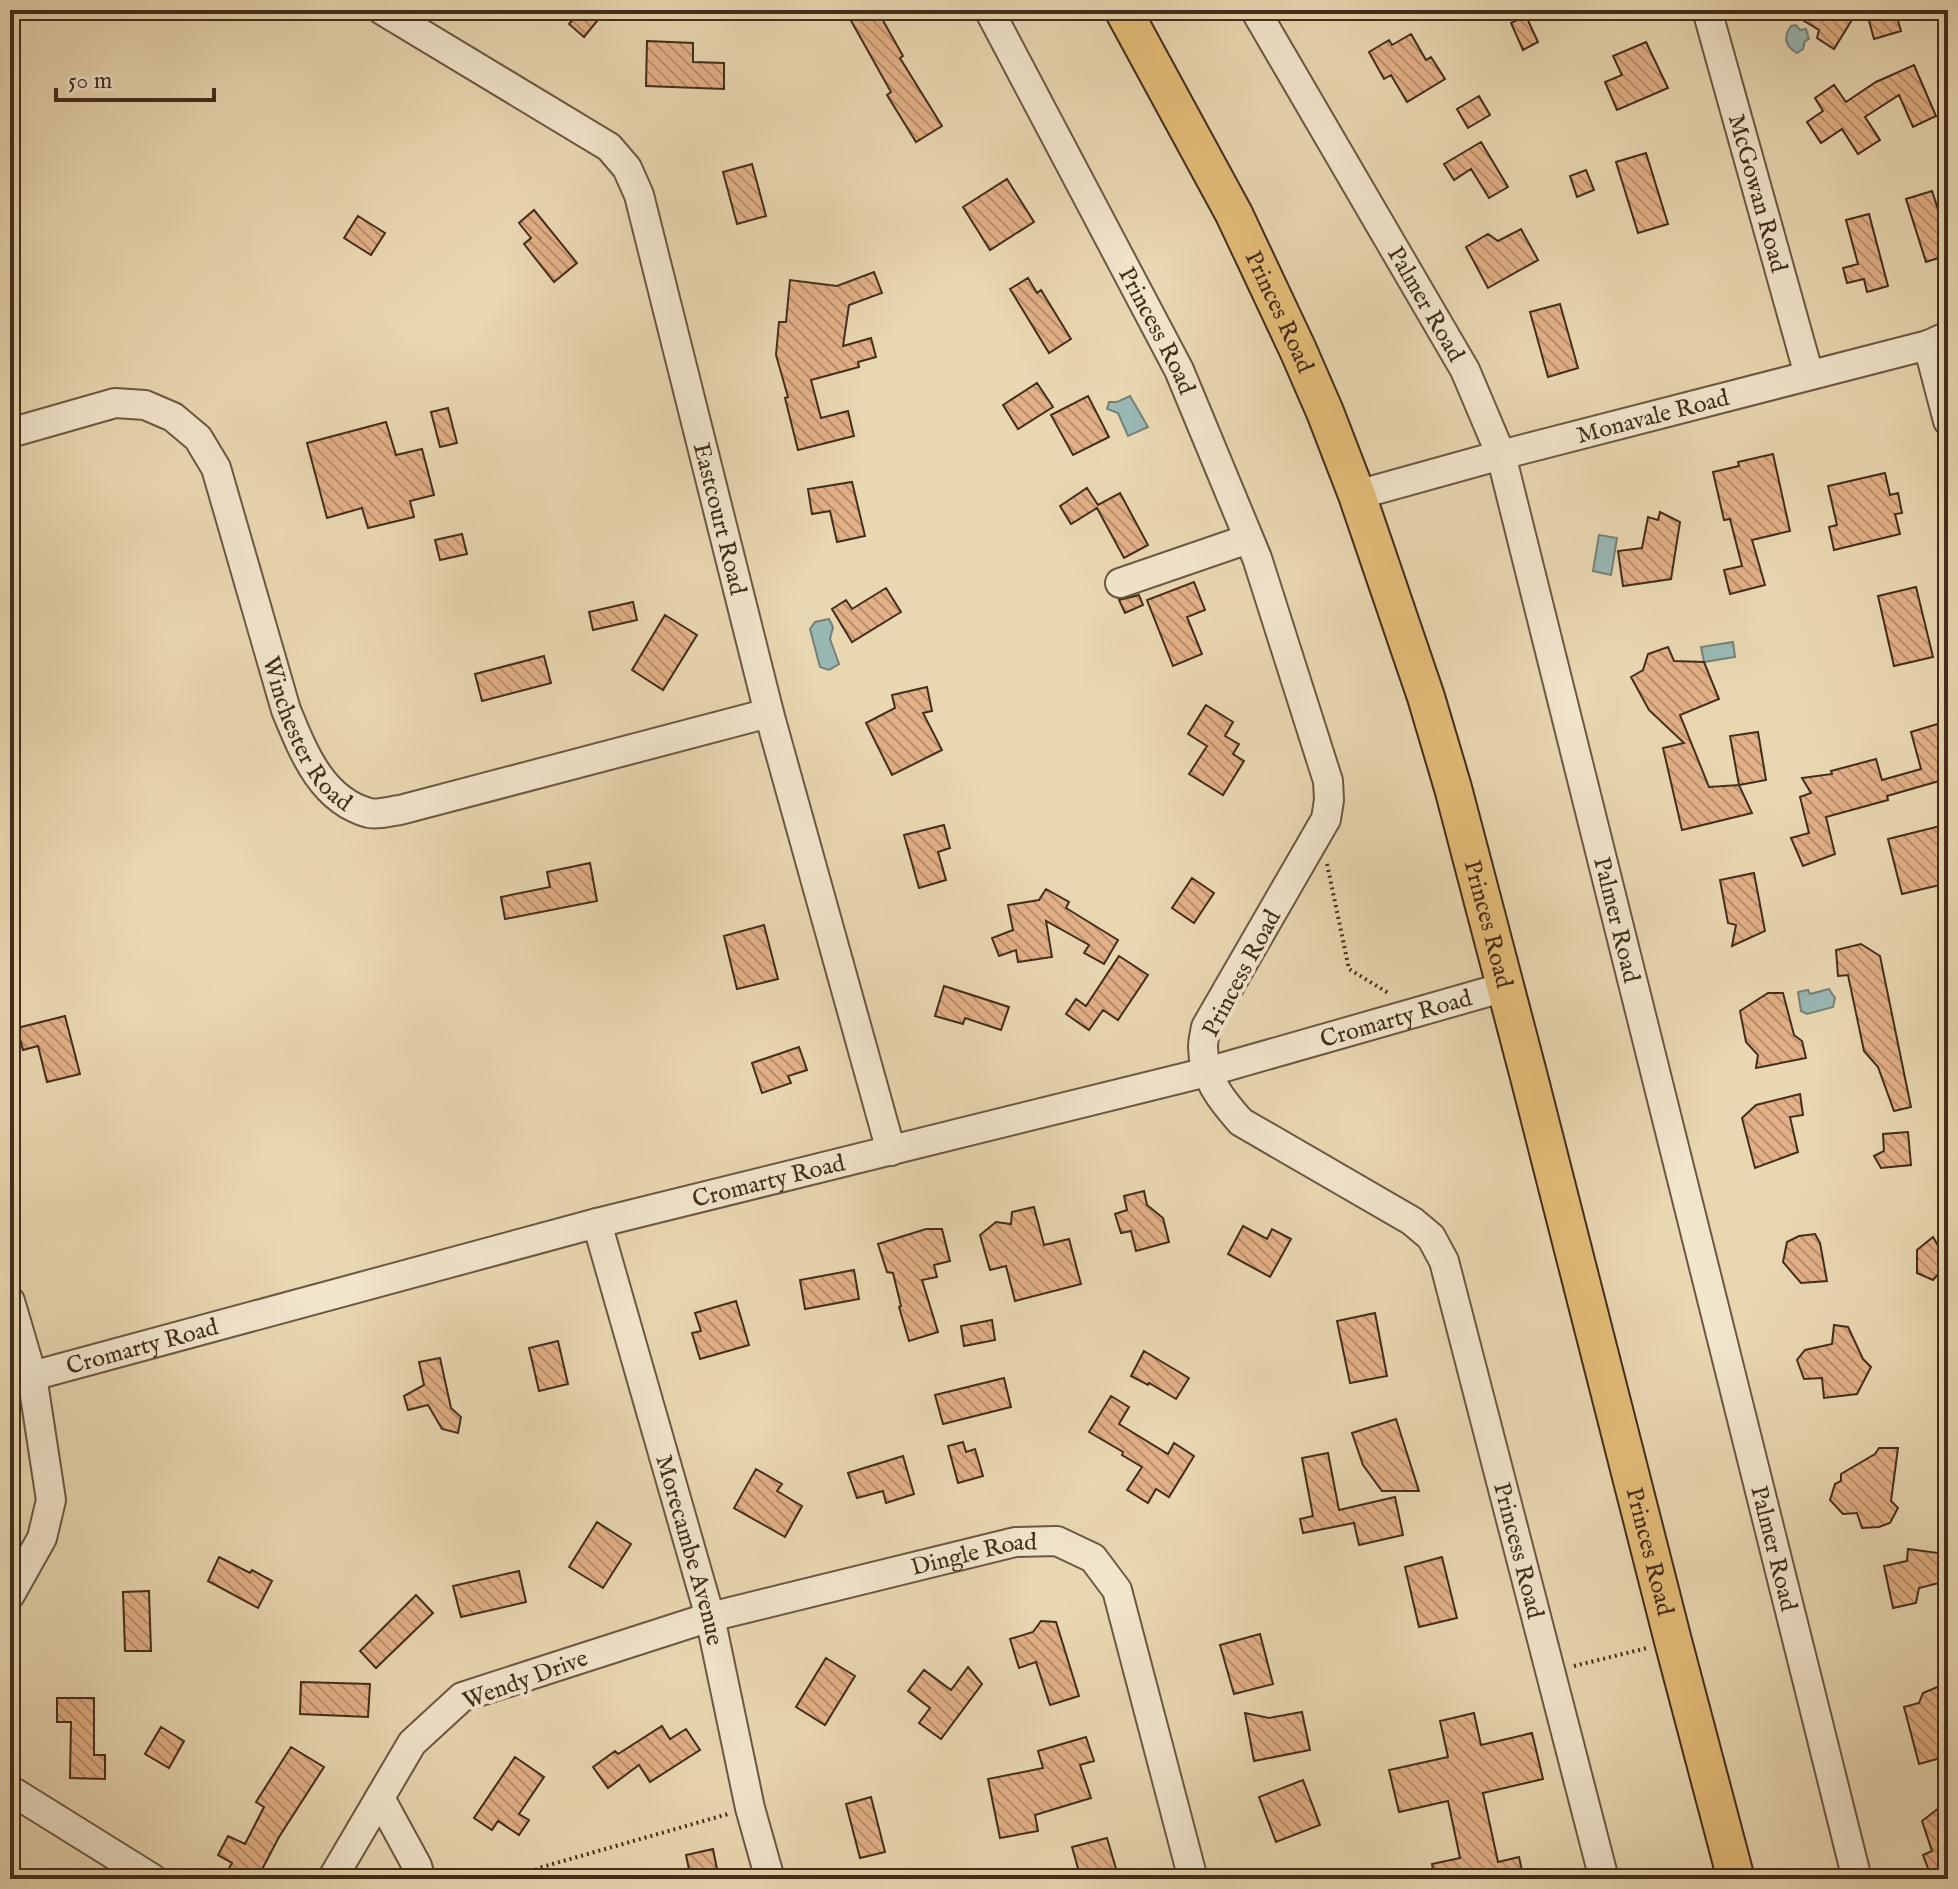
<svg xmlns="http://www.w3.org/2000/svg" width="1958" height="1889" viewBox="0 0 1958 1889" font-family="'IM FELL English',serif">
  <defs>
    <pattern id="building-back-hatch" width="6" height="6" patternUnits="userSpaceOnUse" patternTransform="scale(2)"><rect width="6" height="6" fill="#e2b087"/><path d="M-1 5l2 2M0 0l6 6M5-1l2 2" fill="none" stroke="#b9906e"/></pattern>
  </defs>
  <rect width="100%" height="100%" fill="#e9d7b1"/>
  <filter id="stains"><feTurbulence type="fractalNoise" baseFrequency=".0025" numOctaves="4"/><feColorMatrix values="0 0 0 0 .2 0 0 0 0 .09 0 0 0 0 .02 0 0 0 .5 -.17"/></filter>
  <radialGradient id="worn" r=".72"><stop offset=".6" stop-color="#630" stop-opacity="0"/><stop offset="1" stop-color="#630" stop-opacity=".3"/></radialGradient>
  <path fill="#99b8b4" stroke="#778077" stroke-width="2" d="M1796 25 1800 30 1806 29 1809 39 1805 41 1803 49 1797 53C1785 46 1783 37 1791 26Z
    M1130 396 1148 427 1128 436 1118 413 1107 409 1109 402H1117Z
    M1599 535 1617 538 1611 575 1593 571Z
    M829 619 833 627 830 639 839 664 829 670 820 667 810 629 815 622Z
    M1733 642 1735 657 1704 662 1701 647Z
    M1829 989 1835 998 1833 1007 1807 1014 1801 1011 1798 992 1808 990 1810 994Z"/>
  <path fill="url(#building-back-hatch)" stroke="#432d1c" stroke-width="2" d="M581 10H606L584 37 569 24Z
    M845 10H877L903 56 900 58 942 126 916 142 887 95 891 92Z
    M1786 10H1858L1834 49 1817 38 1819 30Z
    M1866 10H1895L1901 31 1874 39Z
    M1526 16 1538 42 1523 50 1511 23Z
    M1411 34 1426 60 1431 57 1445 79 1407 102 1391 75 1384 79 1369 52 1389 40 1392 45Z
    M647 41 693 43V62L724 63V89L646 86Z
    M1646 42 1668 88 1617 110 1605 82 1622 75 1613 56Z
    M1914 65 1936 116 1913 127 1899 95 1865 117 1880 140 1858 154 1842 129 1821 143 1807 122 1823 111 1815 98 1834 85 1846 102 1876 82Z
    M1479 96 1490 115 1468 128 1457 109Z
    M1481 142 1508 187 1489 198 1471 169 1454 180 1444 164Z
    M1646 153 1668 224 1638 233 1616 162Z
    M752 164 766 216 737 224 723 172Z
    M1586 170 1594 190 1577 197 1570 176Z
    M1007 179 1034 222 990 250 963 207Z
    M1932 191 1948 240V255L1926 262 1906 199Z
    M534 210 577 263 554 282 524 244 531 238 519 223Z
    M1869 214 1888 286 1867 292 1864 279 1847 283 1843 268 1858 264 1846 220Z
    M358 216 385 233 371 255 344 238Z
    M1521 229 1538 260 1488 288 1466 247 1488 234 1498 241Z
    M874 272 882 293 849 305 843 346 871 338 876 357 858 362 859 367 811 380 821 418 848 411 854 436 798 450 785 398 788 397 776 355 779 322H786L790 280 837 286Z
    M1028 278 1037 293 1041 290 1071 339 1049 353 1010 289Z
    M1560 304 1578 368 1548 377 1530 312Z
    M1037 383 1053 407 1018 429 1003 405Z
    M1088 396 1109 437 1073 455 1051 415Z
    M448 408 457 443 440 447 431 412Z
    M386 422 396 455 422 449 434 495 410 501 414 517 368 528 362 508 327 518 307 443Z
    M1773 454 1790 531 1752 540 1765 585 1730 594 1724 570 1742 566 1730 519 1724 520 1713 472 1739 466 1738 462Z
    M1885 473 1890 495 1898 493 1902 513 1895 514 1900 534 1834 550 1829 527 1837 525 1828 486Z
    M852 482 865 536 837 542 830 511 812 514 808 489Z
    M1087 488 1098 505 1120 493 1148 545 1124 558 1097 508 1071 524 1060 506Z
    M1660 512 1680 522 1671 579 1623 586 1618 551 1642 548 1648 517 1658 520Z
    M462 534 467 554 440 560 435 540Z
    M1194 582 1205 610 1187 617 1202 654 1173 666 1147 600Z
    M1916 587 1933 657 1894 666 1878 596Z
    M886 588 901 612 852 642 832 609 846 600 852 609Z
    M1139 595 1143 605 1125 613 1119 600Z
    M633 602 637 620 593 630 589 612Z
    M665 615 697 635 663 690 632 670Z
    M1668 647 1674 661 1704 662 1719 699 1680 715 1709 787 1739 785 1752 813 1682 830 1663 748 1684 743 1649 710 1631 677 1643 670 1648 654Z
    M544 656 551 683 482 701 475 674Z
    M927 687 932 711 923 713 942 750 892 775 866 723 895 708 892 695Z
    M1206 705 1233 722 1225 736 1239 744 1233 754 1244 761 1223 795 1189 774 1207 746 1188 734Z
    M1944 722 1948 736V773L1939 781 1887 796 1888 800 1826 817 1835 854 1803 866 1791 838 1809 833 1800 797 1811 793 1802 778 1832 774 1831 771 1876 759 1882 780 1921 769 1911 732Z
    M1758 732 1766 780 1739 785 1730 736Z
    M1948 824V883L1902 894 1888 839Z
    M944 825 950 848 938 852 946 880 919 888 904 835Z
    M590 863 597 901 505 919 501 897 550 887 547 872Z
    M1754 873 1765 931 1732 946 1736 925 1728 923 1720 880Z
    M1192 878 1214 893 1194 923 1172 908Z
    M1046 889 1069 902 1066 908 1118 940 1104 964 1084 953 1089 945 1046 921 1052 957 1018 962 1016 950 999 956 992 938 1013 930 1008 905 1039 900Z
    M764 925 778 979 737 989 724 936Z
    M1861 944 1880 956 1911 1107 1894 1111 1878 1067 1864 1051 1848 975 1838 976 1836 950Z
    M1119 956 1148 975 1118 1020 1103 1010 1089 1030 1066 1014 1076 999 1086 1006Z
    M944 986 1009 1007 1001 1030 965 1018 963 1024 935 1016Z
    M1768 993H1783L1794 1035 1802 1041 1806 1058 1756 1068 1758 1055 1746 1042 1740 1011Z
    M65 1016 80 1074 47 1082 38 1046 23 1050 17 1028Z
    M799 1047 807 1070 788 1076 791 1083 762 1093 752 1063Z
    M1800 1094 1803 1115 1790 1117 1798 1152 1755 1168 1742 1118 1756 1105Z
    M1908 1132 1911 1165 1881 1168 1874 1156 1884 1151 1883 1134Z
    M1144 1191 1147 1205 1163 1218 1169 1242 1136 1251 1131 1231 1121 1233 1115 1214 1127 1210 1124 1196Z
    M1034 1207 1044 1245 1069 1239 1081 1284 1015 1301 1006 1266 990 1270 980 1235 996 1222 1011 1224 1012 1212Z
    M1243 1226 1267 1239 1272 1229 1291 1239 1270 1277 1228 1254Z
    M926 1229H942L950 1261 934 1265 937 1277 922 1280 938 1332 909 1341 899 1307 901 1306 893 1273 887 1272 878 1244Z
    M1815 1234 1820 1243 1827 1281 1801 1283 1783 1262 1787 1242 1799 1236Z
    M1933 1237 1948 1263 1933 1280 1917 1273V1250Z
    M854 1270 859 1299 805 1309 800 1280Z
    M736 1301 749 1345 700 1359 692 1333 701 1331 695 1313Z
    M1375 1313 1387 1376 1350 1383 1337 1321Z
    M992 1320 995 1340 964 1346 961 1326Z
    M1834 1325 1848 1327 1863 1359 1871 1367 1857 1394 1824 1398 1822 1378 1804 1379 1797 1360 1805 1350 1832 1344Z
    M558 1341 568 1384 539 1391 529 1348Z
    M1144 1351 1189 1378 1176 1399 1149 1383 1148 1385 1131 1376Z
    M440 1358 451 1408 461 1417 458 1433 442 1429 428 1405 408 1410 404 1396 424 1385 419 1362Z
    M1004 1378 1011 1407 943 1424 935 1395Z
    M1111 1396 1129 1407 1119 1424 1168 1454 1174 1443 1194 1456 1169 1497 1156 1489 1148 1503 1127 1490 1142 1467 1122 1455 1123 1452 1089 1432Z
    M1396 1419 1419 1491H1382L1363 1465 1352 1433Z
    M963 1442 966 1452 975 1449 983 1476 958 1483 948 1446Z
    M1879 1448H1898L1891 1501 1898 1508 1890 1523 1879 1527 1862 1528 1857 1513 1843 1514 1830 1500 1835 1484 1841 1481V1474L1875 1454Z
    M1328 1453 1339 1510 1395 1497 1403 1535 1359 1545 1354 1523 1303 1533 1300 1519 1313 1516 1302 1458Z
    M903 1456 914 1494 886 1503 883 1491 857 1498 848 1473Z
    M756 1469 782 1484 777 1491 802 1506 785 1537 734 1508Z
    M597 1522 631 1544 603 1588 569 1567Z
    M1908 1549 1946 1554 1943 1582 1919 1588 1916 1603 1893 1608 1884 1566 1907 1561Z
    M219 1557 250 1573 252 1570 272 1581 258 1608 208 1581Z
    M1442 1557 1457 1618 1419 1627 1405 1567Z
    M519 1571 526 1602 461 1617 453 1586Z
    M149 1591 151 1651H125L123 1592Z
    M416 1595 433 1613 376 1668 360 1651Z
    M1041 1621 1056 1622 1079 1696 1050 1705 1036 1662 1019 1668 1010 1639 1033 1632Z
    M1260 1634 1273 1684 1234 1694 1220 1645Z
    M826 1658 855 1676 825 1725 796 1707Z
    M968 1667 982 1684 941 1739 919 1723 930 1708 908 1691 924 1670 951 1690Z
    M301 1682 370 1684 368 1717 300 1714Z
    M1942 1685 1948 1692V1756L1919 1764 1904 1707 1919 1703 1923 1693Z
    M57 1698H94V1755H105V1779L70 1778 71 1722H57Z
    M1302 1712 1310 1750 1254 1761 1245 1713 1269 1718Z
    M1474 1713 1481 1745 1532 1733 1543 1779 1483 1793 1498 1862 1519 1857 1524 1879H1435L1432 1864 1460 1858 1448 1801 1399 1812 1389 1770 1448 1757 1440 1721Z
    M662 1726 670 1739 686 1729 700 1750 650 1782 639 1765 608 1788 593 1767 615 1751 618 1754Z
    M161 1727 184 1741 169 1768 145 1754Z
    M1086 1737 1094 1761 1080 1765 1091 1798 1035 1815 1038 1831 1000 1838 988 1779 1043 1768 1038 1751Z
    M291 1747 324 1767 279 1837 257 1879H223L232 1863 218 1855 228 1836 245 1844 264 1807 256 1802Z
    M515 1757 544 1777 519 1814 529 1820 519 1835 498 1821 492 1830 474 1818Z
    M1303 1780 1320 1825 1276 1842 1259 1797Z
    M871 1797 885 1852 860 1858 846 1804Z
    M1948 1801V1879H1932L1923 1855 1932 1851 1922 1821Z
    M1107 1838 1119 1879H1081L1072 1847Z
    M713 1849 719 1879H691L686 1855Z"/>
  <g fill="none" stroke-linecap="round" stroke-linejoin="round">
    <g stroke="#6c5841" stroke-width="32">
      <g id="minor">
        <path id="s1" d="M382 10 609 147 627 168 639 195 769 713 891 1151"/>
        <path id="s2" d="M989 10 1179 370 1257 558 1328 781 1329 800 1326 819 1206 1027C1205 1033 1203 1040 1203 1047 1203 1077 1222 1101 1241 1122L1412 1221 1431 1237 1444 1261 1604 1879"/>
        <path id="s3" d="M1255 10 1465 370 1501 455 1857 1879"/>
        <path id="s4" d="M1707 10 1809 375"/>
        <path d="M1928 345 1948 421"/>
        <path id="s5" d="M10 433 115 403 145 405 173 417 198 438 216 468 286 710C303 751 321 800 369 813 378 815 391 811 400 810L769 713"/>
        <path id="s6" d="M1357 495 1501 455 1928 345 1948 336"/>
        <path d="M1120 583 1248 539"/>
        <path id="s7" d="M597 1223 710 1617 750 1808 770 1879"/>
        <path d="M10 1301 32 1376 51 1500 42 1538 10 1595"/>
        <path id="s8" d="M32 1376 597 1223 1207 1072 1505 987"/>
        <path d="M10 1790 153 1879"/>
        <path d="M380 1798 417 1866 421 1879"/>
        <path id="s9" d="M332 1879 412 1743 462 1697 710 1617 1015 1542 1057 1541 1093 1558 1117 1590 1193 1879"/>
      </g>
    </g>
    <g stroke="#432d1c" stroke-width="40">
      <g id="major">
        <path id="s10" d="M1123 10 1234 214 1298 350 1325 412 1357 495 1426 697 1453 788 1529 1077 1673 1641 1736 1879"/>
      </g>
    </g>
    <path stroke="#432d1c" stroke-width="4" stroke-dasharray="2 4" stroke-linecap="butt" d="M1327 864 1349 969 1390 994
      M1574 1666 1647 1648
      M513 1879 542 1867 728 1814"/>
    <use href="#minor" stroke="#f1e5cc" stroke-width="28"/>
    <use href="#major" stroke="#e4bc78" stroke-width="36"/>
  </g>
  <g text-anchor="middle" stroke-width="8" stroke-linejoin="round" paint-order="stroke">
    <g font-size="24" fill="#432d1c" stroke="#f1e5cc">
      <text dy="8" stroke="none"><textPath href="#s4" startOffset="190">McGowan Road</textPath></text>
      <text dy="8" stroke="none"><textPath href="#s3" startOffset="340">Palmer Road</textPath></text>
      <text dy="8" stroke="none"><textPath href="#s10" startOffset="340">Princes Road</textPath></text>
      <text dy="8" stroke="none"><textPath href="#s2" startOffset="362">Princess Road</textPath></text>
      <text dy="8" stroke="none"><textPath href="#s6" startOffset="306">Monavale Road</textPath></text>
      <text dy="8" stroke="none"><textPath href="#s1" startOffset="656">Eastcourt Road</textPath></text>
      <text dy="8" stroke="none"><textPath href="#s5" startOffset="520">Winchester Road</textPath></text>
      <text dy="8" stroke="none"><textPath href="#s3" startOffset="988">Palmer Road</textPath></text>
      <text dy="8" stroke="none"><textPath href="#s10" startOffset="988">Princes Road</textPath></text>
      <text transform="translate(1241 973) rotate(-62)" y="8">Princess Road</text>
      <text dy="8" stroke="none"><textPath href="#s8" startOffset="1410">Cromarty Road</textPath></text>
      <text dy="8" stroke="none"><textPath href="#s8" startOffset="762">Cromarty Road</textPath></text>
      <text dy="8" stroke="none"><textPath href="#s8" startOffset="114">Cromarty Road</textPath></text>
      <text dy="8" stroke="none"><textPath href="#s3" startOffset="1636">Palmer Road</textPath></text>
      <text dy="8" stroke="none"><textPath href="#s7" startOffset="340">Morecambe Avenue</textPath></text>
      <text dy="8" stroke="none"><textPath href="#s2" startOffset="1778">Princess Road</textPath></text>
      <text dy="8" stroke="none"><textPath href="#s10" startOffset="1636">Princes Road</textPath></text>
      <text dy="8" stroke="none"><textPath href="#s9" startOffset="758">Dingle Road</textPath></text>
      <text transform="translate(525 1679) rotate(-20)" y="8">Wendy Drive</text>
    </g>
  </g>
  <rect width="1958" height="1889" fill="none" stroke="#e9d7b1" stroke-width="40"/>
  <rect x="12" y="12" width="1934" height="1865" fill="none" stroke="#432d1c" stroke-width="4"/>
  <rect x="20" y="20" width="1918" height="1849" fill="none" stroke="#432d1c" stroke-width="2"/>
  <path d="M56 88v12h158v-12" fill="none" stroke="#432d1c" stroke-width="4"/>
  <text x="68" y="88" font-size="24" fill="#432d1c" stroke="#f1e5cc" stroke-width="6" paint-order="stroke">50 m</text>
  <rect width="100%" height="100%" filter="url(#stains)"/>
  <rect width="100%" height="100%" fill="url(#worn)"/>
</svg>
